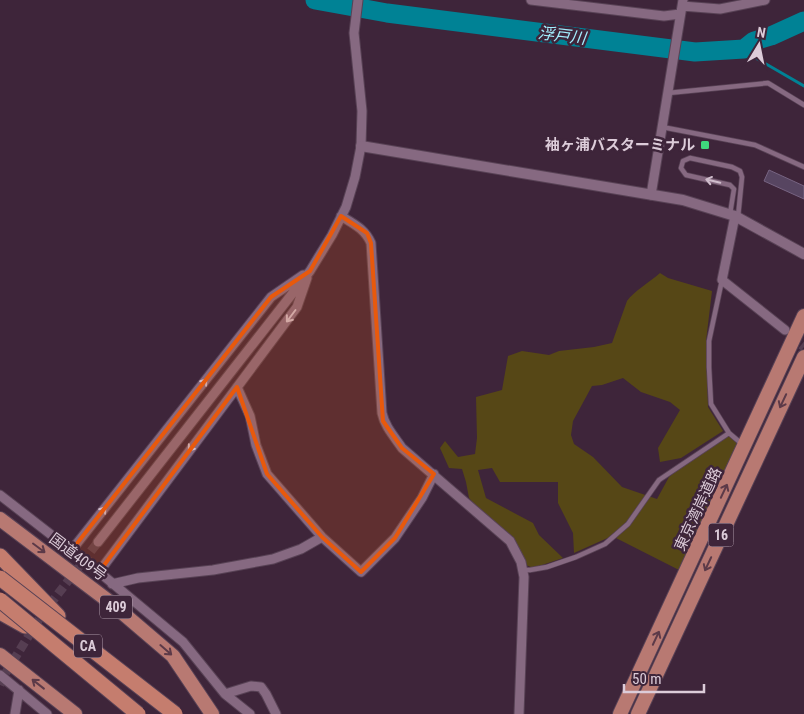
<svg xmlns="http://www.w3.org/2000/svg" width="804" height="714" viewBox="0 0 804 714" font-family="'Roboto Condensed','Noto Sans JP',sans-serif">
  <rect width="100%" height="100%" fill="#3e253a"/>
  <path fill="#564716" d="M660 273 668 278 712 291 706 341 708 407 723 431 681 458 660 462 658 448 680 410 670 402 641 392 623 378 602 385 592 386 573 421 571 435 574 444 593 457 622 487 657 499 669 477 675 472 729 436 739 445 679 570 612 536 574 553 573 533 558 503V482H500L492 468 478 470 486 498 533 523 539 535 563 558 533 568 526 565 525 561 469 498 466 482 462 469 449 468 440 448 445 441 458 457 475 454 477 438 476 397 502 390 508 356 522 351 549 355 559 351 594 347 612 343 627 301C633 292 651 281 660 273Z"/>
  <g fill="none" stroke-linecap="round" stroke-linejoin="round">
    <path stroke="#008295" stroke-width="3" d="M744 49 754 57 804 86"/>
    <path stroke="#008295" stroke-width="19" d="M315 0 387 13 695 52 744 49 754 41 771 36 804 21"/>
  </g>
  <path fill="#574561" stroke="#776482" d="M769 170 804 186V199L764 181Z"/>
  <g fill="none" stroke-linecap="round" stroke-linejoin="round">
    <path stroke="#563e52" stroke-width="9" stroke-dasharray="9 4.5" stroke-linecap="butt" d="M791 336 804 347
      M0 685 5 674 41 616 98 542"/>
    <g stroke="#584255" stroke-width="6">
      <path id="service" d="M668 93 768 83 804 105
        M662 127 755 145 804 167
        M730 214 734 189 730 185 686 175 681 168 683 161 690 158 732 167 740 171 742 177 738 217
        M722 280 709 341V367L711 404 729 433 742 444
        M522 570H530L547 567 576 557 605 544 628 524 659 480 729 433"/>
    </g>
    <g stroke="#584255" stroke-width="11">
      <path id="minor" d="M531 0 664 16 680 14
        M682 6 720 9 765 0
        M651 195 683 0
        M341 216C354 224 365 229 371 243L382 413C385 427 394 436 402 448L510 541 521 562 524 577 519 714
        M735 216 722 280 785 330
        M237 387 250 416 256 445 267 474 322 537 361 572 395 538 422 498 434 474
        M0 495 99 572 183 642 225 694 250 714
        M98 542 310 271 332 235 346 207 355 177 361 146 362 111 354 33 358 0
        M71 551 271 297 303 275
        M99 572 297 307 307 278
        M112 584 138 578 213 570 273 559 301 549 322 537
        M0 675 47 714
        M225 694 251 686 261 687 266 694 276 714
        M15 714 19 690"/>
    </g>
    <g stroke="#584255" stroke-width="12">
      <path id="tertiary" d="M361 146 683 200 735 216 804 254"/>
    </g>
    <g stroke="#584255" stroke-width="16">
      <path id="trunk" d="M0 519 111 603 173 656 212 714
        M0 655 75 714
        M620 714 804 316
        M638 714 804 357"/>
    </g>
    <g stroke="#584255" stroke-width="17">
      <path id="motorway" d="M0 556 58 616
        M0 612 25 626"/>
    </g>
    <use href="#service" stroke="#866981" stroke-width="4.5"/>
    <use href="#minor" stroke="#866981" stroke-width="9"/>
    <use href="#tertiary" stroke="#866981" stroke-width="10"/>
    <use href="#trunk" stroke="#b87972" stroke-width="14"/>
    <use href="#motorway" stroke="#c57d6e" stroke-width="15"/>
    <g stroke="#584255" stroke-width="17" stroke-linecap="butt">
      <path id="motorway-bridge" d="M0 578 175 714
        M0 600 138 714"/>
    </g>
    <use href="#motorway-bridge" stroke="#c57d6e" stroke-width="15"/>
  </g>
  <defs><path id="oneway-shaft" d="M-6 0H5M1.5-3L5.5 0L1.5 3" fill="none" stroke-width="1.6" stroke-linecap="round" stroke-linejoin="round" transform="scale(1.25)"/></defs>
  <g stroke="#cfbdcc">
    <use href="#oneway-shaft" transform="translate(713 181) rotate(-167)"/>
    <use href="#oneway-shaft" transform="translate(291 316) rotate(127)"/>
    <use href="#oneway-shaft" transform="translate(202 385) rotate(-52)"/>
    <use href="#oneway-shaft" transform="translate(193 445) rotate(127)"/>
    <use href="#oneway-shaft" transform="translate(101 513) rotate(-52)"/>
  </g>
  <g stroke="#5c3a48">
    <use href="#oneway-shaft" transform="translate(783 401) rotate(115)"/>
    <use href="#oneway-shaft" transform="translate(724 491) rotate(-65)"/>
    <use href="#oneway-shaft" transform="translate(39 548) rotate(37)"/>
    <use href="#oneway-shaft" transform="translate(708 564) rotate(115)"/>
    <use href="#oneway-shaft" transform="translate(656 638) rotate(-65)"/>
    <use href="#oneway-shaft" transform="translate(166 650) rotate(41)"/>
    <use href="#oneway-shaft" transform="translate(38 684) rotate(-142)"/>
  </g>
  <path fill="#e8590c" fill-opacity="0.2" stroke="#e8590c" stroke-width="4" stroke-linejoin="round" d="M341 216 367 233 371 243 383 421 402 448 434 474 395 538 361 572 322 537 267 474 237 387 99 572 71 551 271 297 310 271Z"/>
  <rect fill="#3fd77d" stroke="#3e253a" stroke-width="2" x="700" y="140" width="10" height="10" rx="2.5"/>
  <g text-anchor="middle" stroke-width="5" stroke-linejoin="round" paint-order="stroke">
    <g fill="#3e253a" stroke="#ad9aa9" stroke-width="1">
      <rect x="708.5" y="523.5" width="25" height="23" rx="4"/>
      <rect x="100" y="595.5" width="32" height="23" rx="4"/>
      <rect x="74" y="634.5" width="28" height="23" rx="4"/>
    </g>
    <g font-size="14" font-weight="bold" fill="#dcccd9">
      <text x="721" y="540">16</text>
      <text x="116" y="612">409</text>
      <text x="88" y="651">CA</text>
    </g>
    <g font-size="15" font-weight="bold" fill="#dcccd9" stroke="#3e253a" text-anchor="end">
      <text x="695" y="150">袖ヶ浦バスターミナル</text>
    </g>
    <g font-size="15" fill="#dcccd9" stroke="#3e253a">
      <text transform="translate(698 509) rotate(-65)" y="5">東京湾岸道路</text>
      <text transform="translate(78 557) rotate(37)" y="5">国道409号</text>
    </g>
    <g font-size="16" font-style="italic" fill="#a3eefe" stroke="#3e253a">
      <text transform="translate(562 35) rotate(7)" y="6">浮戸川</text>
    </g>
  </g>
  <g transform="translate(759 45) rotate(10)" stroke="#3e253a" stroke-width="4" paint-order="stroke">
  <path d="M0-4L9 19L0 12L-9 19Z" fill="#dcccd9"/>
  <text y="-8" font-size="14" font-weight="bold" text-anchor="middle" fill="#dcccd9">N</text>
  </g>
  <path d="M624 684v8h80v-8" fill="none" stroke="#dcccd9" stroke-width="2.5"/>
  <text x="632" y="684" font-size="15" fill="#dcccd9" stroke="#3e253a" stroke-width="4" paint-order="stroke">50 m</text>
</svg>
